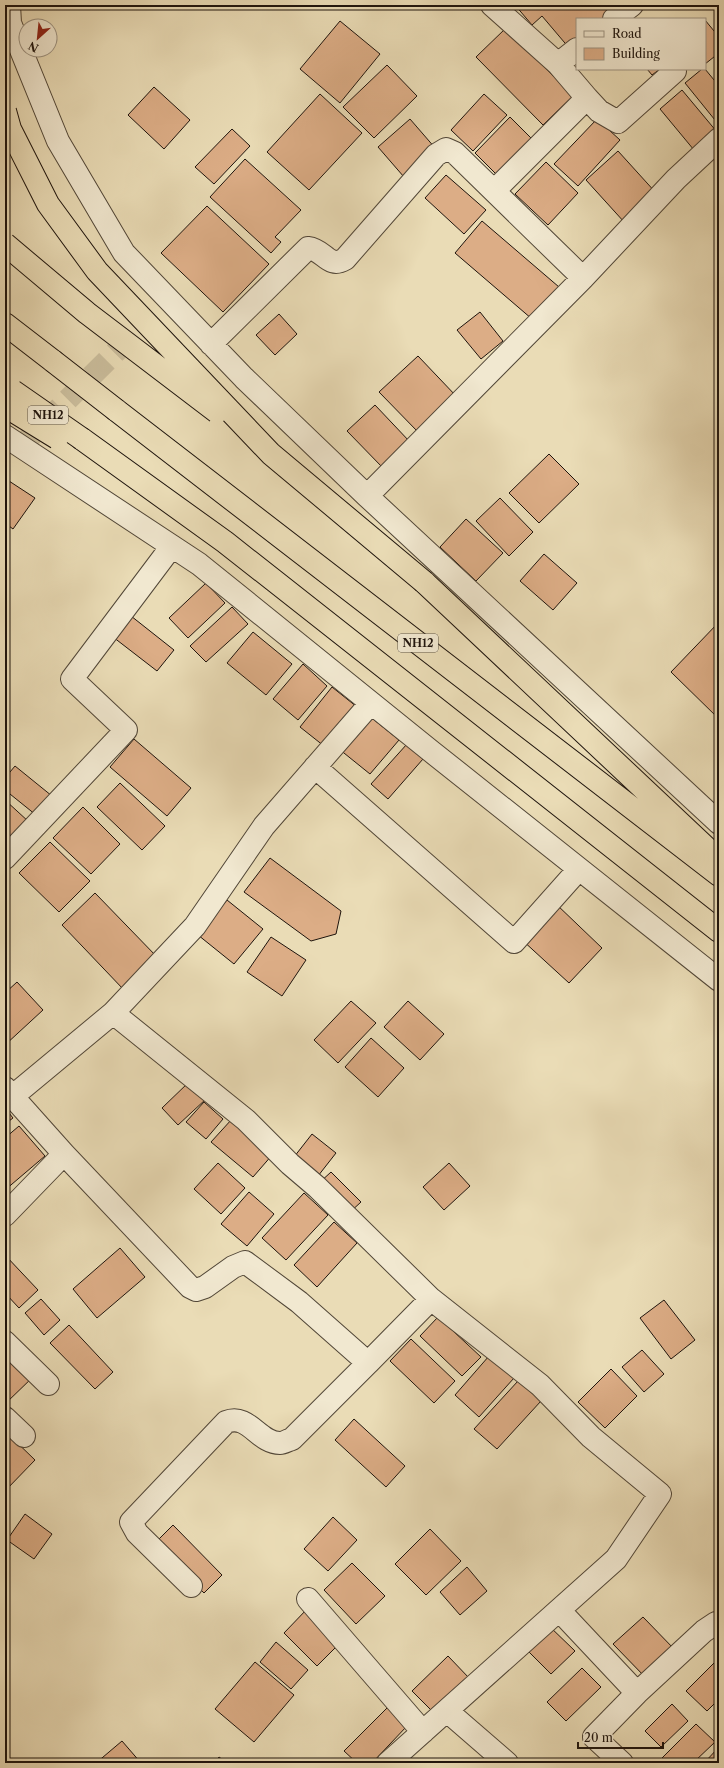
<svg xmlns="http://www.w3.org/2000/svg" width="724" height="1768" viewBox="0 0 724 1768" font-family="'Libre Caslon Text',serif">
  <rect width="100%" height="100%" fill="#eadcb6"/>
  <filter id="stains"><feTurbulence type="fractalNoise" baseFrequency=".005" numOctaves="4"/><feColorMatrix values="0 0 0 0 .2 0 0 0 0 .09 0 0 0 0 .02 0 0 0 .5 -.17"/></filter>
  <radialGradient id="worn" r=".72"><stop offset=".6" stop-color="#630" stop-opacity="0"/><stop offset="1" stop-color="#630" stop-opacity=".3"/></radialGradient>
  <path fill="#dcad86" stroke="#1e140d" d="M515 5H607L613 11 604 19H577V43L570 49 542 16 532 25Z
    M705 20 719 37V53L705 64Z
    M340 21 380 54 340 103 300 69Z
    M506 28 573 96 543 125 476 57Z
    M387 65 417 96 374 138 343 107Z
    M647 69H660L652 75Z
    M702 69H705L719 86V125L685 83Z
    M154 87 190 120 164 149 128 115Z
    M682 90 717 132 694 150 660 109Z
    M320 94 362 133 309 190 267 152Z
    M484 94 507 115 473 151 451 130Z
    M510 117 534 141 499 177 475 153Z
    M410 119 436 149 404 177 378 147Z
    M597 119 620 140 578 186 554 164Z
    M232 129 250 146 214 184 195 167Z
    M618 151 657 194 625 223 586 180Z
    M245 159 301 210 275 237 281 242 271 253 210 197Z
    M546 162 578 193 548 225 515 194Z
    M446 175 486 210 464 234 425 198Z
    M207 206 269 264 223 312 161 253Z
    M482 221 559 287 532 319 455 253Z
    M480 312 503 341 481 359 457 330Z
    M279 314 297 334 275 355 256 335Z
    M418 356 457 397 419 433 379 392Z
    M375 405 410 442 383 468 347 431Z
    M549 454 579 484 539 523 509 493Z
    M9 481 35 498 13 529 5 523V486Z
    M500 498 533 532 509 556 476 521Z
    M466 519 503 553 476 581 440 547Z
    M544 554 577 583 553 610 520 581Z
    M206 583 225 603 188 638 169 618Z
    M232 607 248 624 206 662 190 646Z
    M131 616 174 650 157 671 113 637Z
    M719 622V719L671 672Z
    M253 632 292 664 266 695 227 663Z
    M303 664 327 686 298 720 273 699Z
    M332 687 357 707 324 746 300 727Z
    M368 715 399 740 370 774 339 749Z
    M134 739 191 788 167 816 110 767Z
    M407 744 423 759 388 799 371 784Z
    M15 766 52 796 36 815 5 790V778Z
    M120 783 165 826 142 850 97 807Z
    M5 800 29 822 9 843 5 839Z
    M83 807 120 844 91 874 53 838Z
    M50 842 90 881 59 912 19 873Z
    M270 858 341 911 336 934 311 941 244 892Z
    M95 893 158 958 124 990 62 925Z
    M227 900 263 929 234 964 198 935Z
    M555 903 602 948 569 983 521 939Z
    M271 937 306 960 282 996 247 972Z
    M17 982 43 1010 5 1045V993Z
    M351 1001 376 1023 338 1063 314 1040Z
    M408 1001 444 1034 420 1060 384 1027Z
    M371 1038 404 1068 378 1097 345 1067Z
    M189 1082 206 1099 178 1125 162 1108Z
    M204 1102 223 1119 206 1139 186 1122Z
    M5 1108 13 1118 5 1124Z
    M232 1119 273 1154 253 1177 211 1142Z
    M19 1126 45 1156 5 1190V1138Z
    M312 1134 336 1153 318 1176 294 1157Z
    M218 1163 245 1188 221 1214 194 1189Z
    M449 1163 470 1186 444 1210 423 1187Z
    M331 1172 361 1202 349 1213 319 1183Z
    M249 1192 274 1214 247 1246 221 1224Z
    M304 1193 328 1215 286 1260 262 1238Z
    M334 1222 357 1243 317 1287 294 1265Z
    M120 1248 145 1277 97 1318 73 1289Z
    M5 1255 38 1290 19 1308 5 1293Z
    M41 1299 60 1320 44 1335 25 1313Z
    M664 1300 695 1340 671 1359 640 1318Z
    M438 1317 481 1357 462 1376 420 1336Z
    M69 1325 113 1372 95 1389 50 1343Z
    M411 1339 455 1381 434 1403 390 1361Z
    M642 1350 664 1374 644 1392 622 1367Z
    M5 1356 35 1375 5 1404Z
    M489 1356 514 1378 479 1417 455 1395Z
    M611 1369 637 1396 605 1428 578 1402Z
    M518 1381 541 1401 497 1449 474 1429Z
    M354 1419 405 1466 386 1487 335 1440Z
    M5 1431 35 1460 5 1491Z
    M25 1514 52 1534 34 1559 7 1540Z
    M333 1517 357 1540 328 1571 304 1549Z
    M173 1525 222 1575 204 1593 154 1544Z
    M430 1529 461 1561 426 1595 395 1564Z
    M352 1563 385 1596 356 1624 324 1590Z
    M467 1567 487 1591 460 1615 440 1592Z
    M308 1608 341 1642 317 1666 284 1633Z
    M643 1617 676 1651 647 1679 613 1644Z
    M547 1624 575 1651 551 1674 524 1647Z
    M276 1642 308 1670 291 1689 260 1662Z
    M448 1656 470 1679 434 1713 412 1691Z
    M255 1662 294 1695 254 1742 215 1709Z
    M714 1663 719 1667V1699L707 1711 686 1691Z
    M582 1668 601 1687 566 1721 547 1702Z
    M672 1704 688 1721 661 1747 645 1731Z
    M388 1707 407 1726 372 1763H357L344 1751Z
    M696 1724 715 1742 693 1763H657Z
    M122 1741 141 1763H96Z
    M719 1747V1763H704Z
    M219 1757 227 1763H214Z"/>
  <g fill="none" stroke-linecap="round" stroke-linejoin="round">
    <path stroke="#cbbe9d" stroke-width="22" stroke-dasharray="22 11" stroke-linecap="butt" d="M21 446 169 299"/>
    <g stroke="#514637" stroke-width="24">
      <path id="minor" d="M9 5 10 23 58 141 124 253 244 378 367 496 719 823
        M492 5 558 64 587 98 494 191
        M614 19 632 5
        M558 64 577 49
        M587 98 599 111 618 122 675 71
        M211 344 308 248C325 250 328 269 345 259L436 155 446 149 455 153 583 278
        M5 436 199 564 432 752 719 980
        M367 496 583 278 676 179 719 139
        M315 767 514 942 579 869
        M5 858 126 730 72 679 172 546
        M113 1013 246 1120 290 1164 317 1187 431 1299
        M5 1088 64 1154 5 1215
        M13 1096 113 1013 195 926 264 826 371 703
        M64 1154 190 1287 196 1290 205 1287 233 1267 245 1262 299 1302 368 1363 431 1299 540 1385 591 1437 660 1494 616 1559 388 1763
        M5 1342 48 1384
        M5 1418 24 1436
        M191 1586 137 1533 131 1522 226 1422C249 1413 258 1443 280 1443 284 1443 288 1440 292 1439L368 1363
        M308 1599 423 1732
        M559 1610 637 1693
        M447 1711 507 1763
        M622 1763 594 1737 637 1693 704 1631 716 1623 719 1626"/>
    </g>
    <g stroke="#1e140d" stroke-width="24">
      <path id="highway" d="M5 324 53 361
        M116 410 719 875
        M82 439 225 542 719 931
        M424 582 716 857"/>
    </g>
    <use href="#minor" stroke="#f1e8d0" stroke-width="22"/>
    <use href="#highway" stroke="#eadcb6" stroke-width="22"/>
    <g stroke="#1e140d" stroke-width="24" stroke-linecap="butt">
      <path id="highway-bridge" d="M5 111 10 129 48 204 97 271 271 454 424 582
        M5 244 87 313 217 412
        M53 361 116 410
        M13 391 82 439
        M5 406 57 438"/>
    </g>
    <use href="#highway-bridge" stroke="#eadcb6" stroke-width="22"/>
  </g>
  <g text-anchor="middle" stroke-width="3" stroke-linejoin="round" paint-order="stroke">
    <g fill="#f1e8d0" stroke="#5d5448" stroke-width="1">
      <rect x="28" y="406" width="40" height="18" rx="3"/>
      <rect x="398" y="634" width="40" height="18" rx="3"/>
    </g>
    <g font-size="11" font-weight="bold" fill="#1e140d">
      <text x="48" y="419">NH12</text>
      <text x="418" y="647">NH12</text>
    </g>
  </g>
  <rect width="724" height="1768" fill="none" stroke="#eadcb6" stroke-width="20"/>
  <rect x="6" y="6" width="712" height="1756" fill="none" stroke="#1e140d" stroke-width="2"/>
  <rect x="10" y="10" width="704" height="1748" fill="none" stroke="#1e140d"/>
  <rect x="576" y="18" width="130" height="52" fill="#f1e8d0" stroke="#9d9382"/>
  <rect x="584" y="31" width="20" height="6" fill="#f1e8d0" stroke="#9d9382"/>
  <text x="612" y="38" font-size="12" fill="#1e140d">Road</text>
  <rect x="584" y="48" width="20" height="12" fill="#dcad86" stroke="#9d9382"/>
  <text x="612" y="58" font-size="12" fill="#1e140d">Building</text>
  <g transform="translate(38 38) rotate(207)"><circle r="19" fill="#f1e8d0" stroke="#9d9382"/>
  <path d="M0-3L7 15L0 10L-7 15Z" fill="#8f2418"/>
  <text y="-6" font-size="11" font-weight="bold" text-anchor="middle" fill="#1e140d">N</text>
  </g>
  <path d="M578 1742v6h85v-6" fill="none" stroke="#1e140d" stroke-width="2"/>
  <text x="584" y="1742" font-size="12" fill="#1e140d" stroke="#f1e8d0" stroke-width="3" paint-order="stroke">20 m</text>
  <rect width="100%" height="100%" filter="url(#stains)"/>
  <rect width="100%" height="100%" fill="url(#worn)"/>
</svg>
